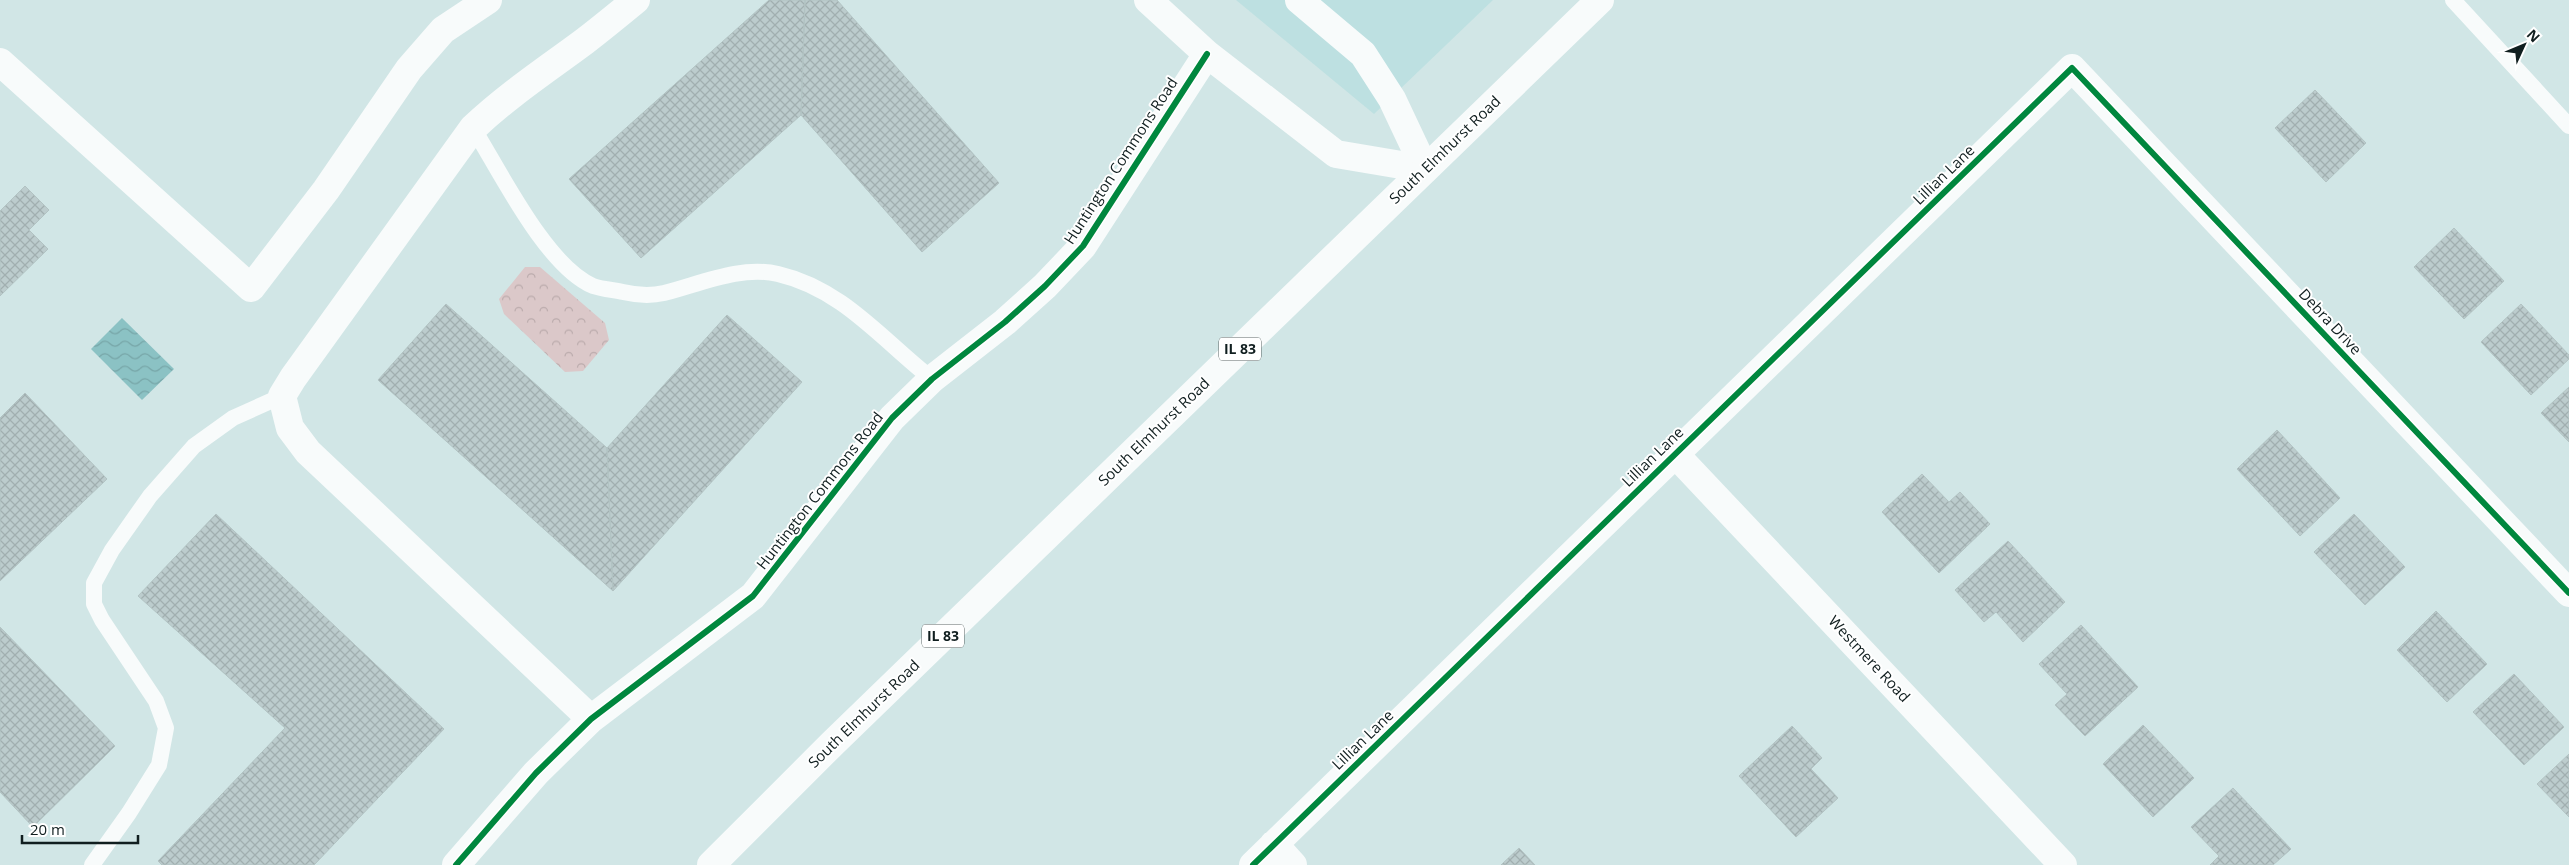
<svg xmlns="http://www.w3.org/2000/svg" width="2569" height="865" viewBox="0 0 2569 865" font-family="'Open Sans',sans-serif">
  <defs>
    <pattern id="park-crowns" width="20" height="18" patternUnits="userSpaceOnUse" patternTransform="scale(1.25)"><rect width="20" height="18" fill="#dbc8c9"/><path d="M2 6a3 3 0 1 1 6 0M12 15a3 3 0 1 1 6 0" fill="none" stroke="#bbabac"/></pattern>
    <pattern id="water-waves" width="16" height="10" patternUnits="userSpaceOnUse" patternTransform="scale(1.25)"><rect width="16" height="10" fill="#8bc2c4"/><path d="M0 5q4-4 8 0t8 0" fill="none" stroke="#77a6a8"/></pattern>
    <pattern id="building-cross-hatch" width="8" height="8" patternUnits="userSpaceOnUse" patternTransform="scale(1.25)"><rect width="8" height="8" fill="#bccccd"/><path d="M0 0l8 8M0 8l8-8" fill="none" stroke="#a1afb0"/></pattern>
  </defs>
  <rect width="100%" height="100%" fill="#d1e6e6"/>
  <path fill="#bde0e1" d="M1236 0H1493L1374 114Z"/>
  <path fill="url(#park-crowns)" d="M525 267H540L605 323 609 340 583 371 565 372 504 314 499 299Z"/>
  <path fill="url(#water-waves)" d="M122 318 174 369 142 400 91 349Z"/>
  <path fill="url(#building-cross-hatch)" stroke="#b2c3c3" d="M769 0H805L801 115 641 258 569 179Z
    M805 0H837L999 183 922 252 801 115Z
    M2315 90 2366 143 2326 182 2275 128Z
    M25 186 49 210 29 230 48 249 0 296V211Z
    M2454 228 2504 281 2464 319 2414 267Z
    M446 304 607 448 613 591 378 380Z
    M2521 304 2569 355V359L2531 395 2481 342Z
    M727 315 802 382 613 591 607 448Z
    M2569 387V442L2541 413Z
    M25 393 107 479 0 581V418Z
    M2277 430 2340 498 2300 536 2237 469Z
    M1922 474 1949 502 1960 492 1990 524 1939 573 1882 512Z
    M216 514 444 729 314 865H162L158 861 285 728 138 596Z
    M2354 514 2405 567 2365 605 2314 552Z
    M2008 541 2065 602 2023 642 1996 612 1984 622 1955 590Z
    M2436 611 2487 664 2447 702 2397 650Z
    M2081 625 2138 687 2085 736 2055 705 2067 694 2039 664Z
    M0 627 115 746 33 827 0 792Z
    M2514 674 2564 727 2524 765 2473 712Z
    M2143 725 2194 778 2153 817 2103 764Z
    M1792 726 1822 758 1811 769 1838 798 1796 837 1739 776Z
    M2569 754V817L2537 784Z
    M2233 788 2291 849 2273 865H2210L2219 856 2191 827Z
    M1519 848 1535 865H1501Z"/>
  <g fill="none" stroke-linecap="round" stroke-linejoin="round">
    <path stroke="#f8fbfb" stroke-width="16" d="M2453 0 2569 126
      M473 128C500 171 546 266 593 286 602 289 613 290 623 292 636 295 651 296 664 293 700 284 741 265 778 274 843 289 883 341 932 379
      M92 865 129 813 159 765 166 728 156 701 102 620 94 604V583L112 550 150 496 194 446 233 418 282 396"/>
    <path stroke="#f8fbfb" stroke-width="28" d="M1148 0 1207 54 1336 154 1425 169
      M1299 0 1363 54 1392 99 1425 169
      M0 62 251 288 326 190 409 69 443 30 488 0
      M1675 454 2063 865
      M591 719 308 452 290 428 282 396 293 378 473 128C508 95 546 70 585 41 602 28 619 14 636 0
      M1274 844 1293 865
      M456 865 536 773 591 719 753 596 892 418 932 379 1005 322 1045 286 1083 246 1207 54
      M1253 865 2072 68 2569 593"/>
    <path stroke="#f8fbfb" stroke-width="28" d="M711 865 832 744 1600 0"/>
    <g stroke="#fff" stroke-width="9">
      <path id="cycleway" d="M456 865 536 773 591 719 753 596 892 418 932 379 1005 322 1045 286 1083 246 1207 54
        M1253 865 2072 68 2569 593"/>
    </g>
    <use href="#cycleway" stroke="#00873e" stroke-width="6"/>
  </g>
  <g text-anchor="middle" stroke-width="4" stroke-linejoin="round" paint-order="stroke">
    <g fill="#fff" stroke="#586262" stroke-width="1">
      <rect x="1219" y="337.5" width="42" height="23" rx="4"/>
      <rect x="922" y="624.5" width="42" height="23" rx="4"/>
    </g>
    <g font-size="14" font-weight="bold" fill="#101e1f">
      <text x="1240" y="354">IL 83</text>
      <text x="943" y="641">IL 83</text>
    </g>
    <g font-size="15" fill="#101e1f" stroke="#fff">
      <text transform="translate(1445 150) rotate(-44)" y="5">South Elmhurst Road</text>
      <text transform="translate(1121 161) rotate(-57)" y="5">Huntington Commons Road</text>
      <text transform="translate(1944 175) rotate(-44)" y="5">Lillian Lane</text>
      <text transform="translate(2330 322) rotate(47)" y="5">Debra Drive</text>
      <text transform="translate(1154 432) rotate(-44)" y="5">South Elmhurst Road</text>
      <text transform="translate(1653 457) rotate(-44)" y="5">Lillian Lane</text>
      <text transform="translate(820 491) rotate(-52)" y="5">Huntington Commons Road</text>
      <text transform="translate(1869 659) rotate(47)" y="5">Westmere Road</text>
      <text transform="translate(864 714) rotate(-44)" y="5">South Elmhurst Road</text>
      <text transform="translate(1363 740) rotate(-44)" y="5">Lillian Lane</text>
    </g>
  </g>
  <g transform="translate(2524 45) rotate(46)" stroke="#ffffff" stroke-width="4" paint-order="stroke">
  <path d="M0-4L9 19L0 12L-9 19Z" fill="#101e1f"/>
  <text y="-8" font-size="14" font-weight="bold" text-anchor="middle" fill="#101e1f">N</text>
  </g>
  <path d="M22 835v8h116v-8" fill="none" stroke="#101e1f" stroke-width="2.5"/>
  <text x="30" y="835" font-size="15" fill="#101e1f" stroke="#ffffff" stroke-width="4" paint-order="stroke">20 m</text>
</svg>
